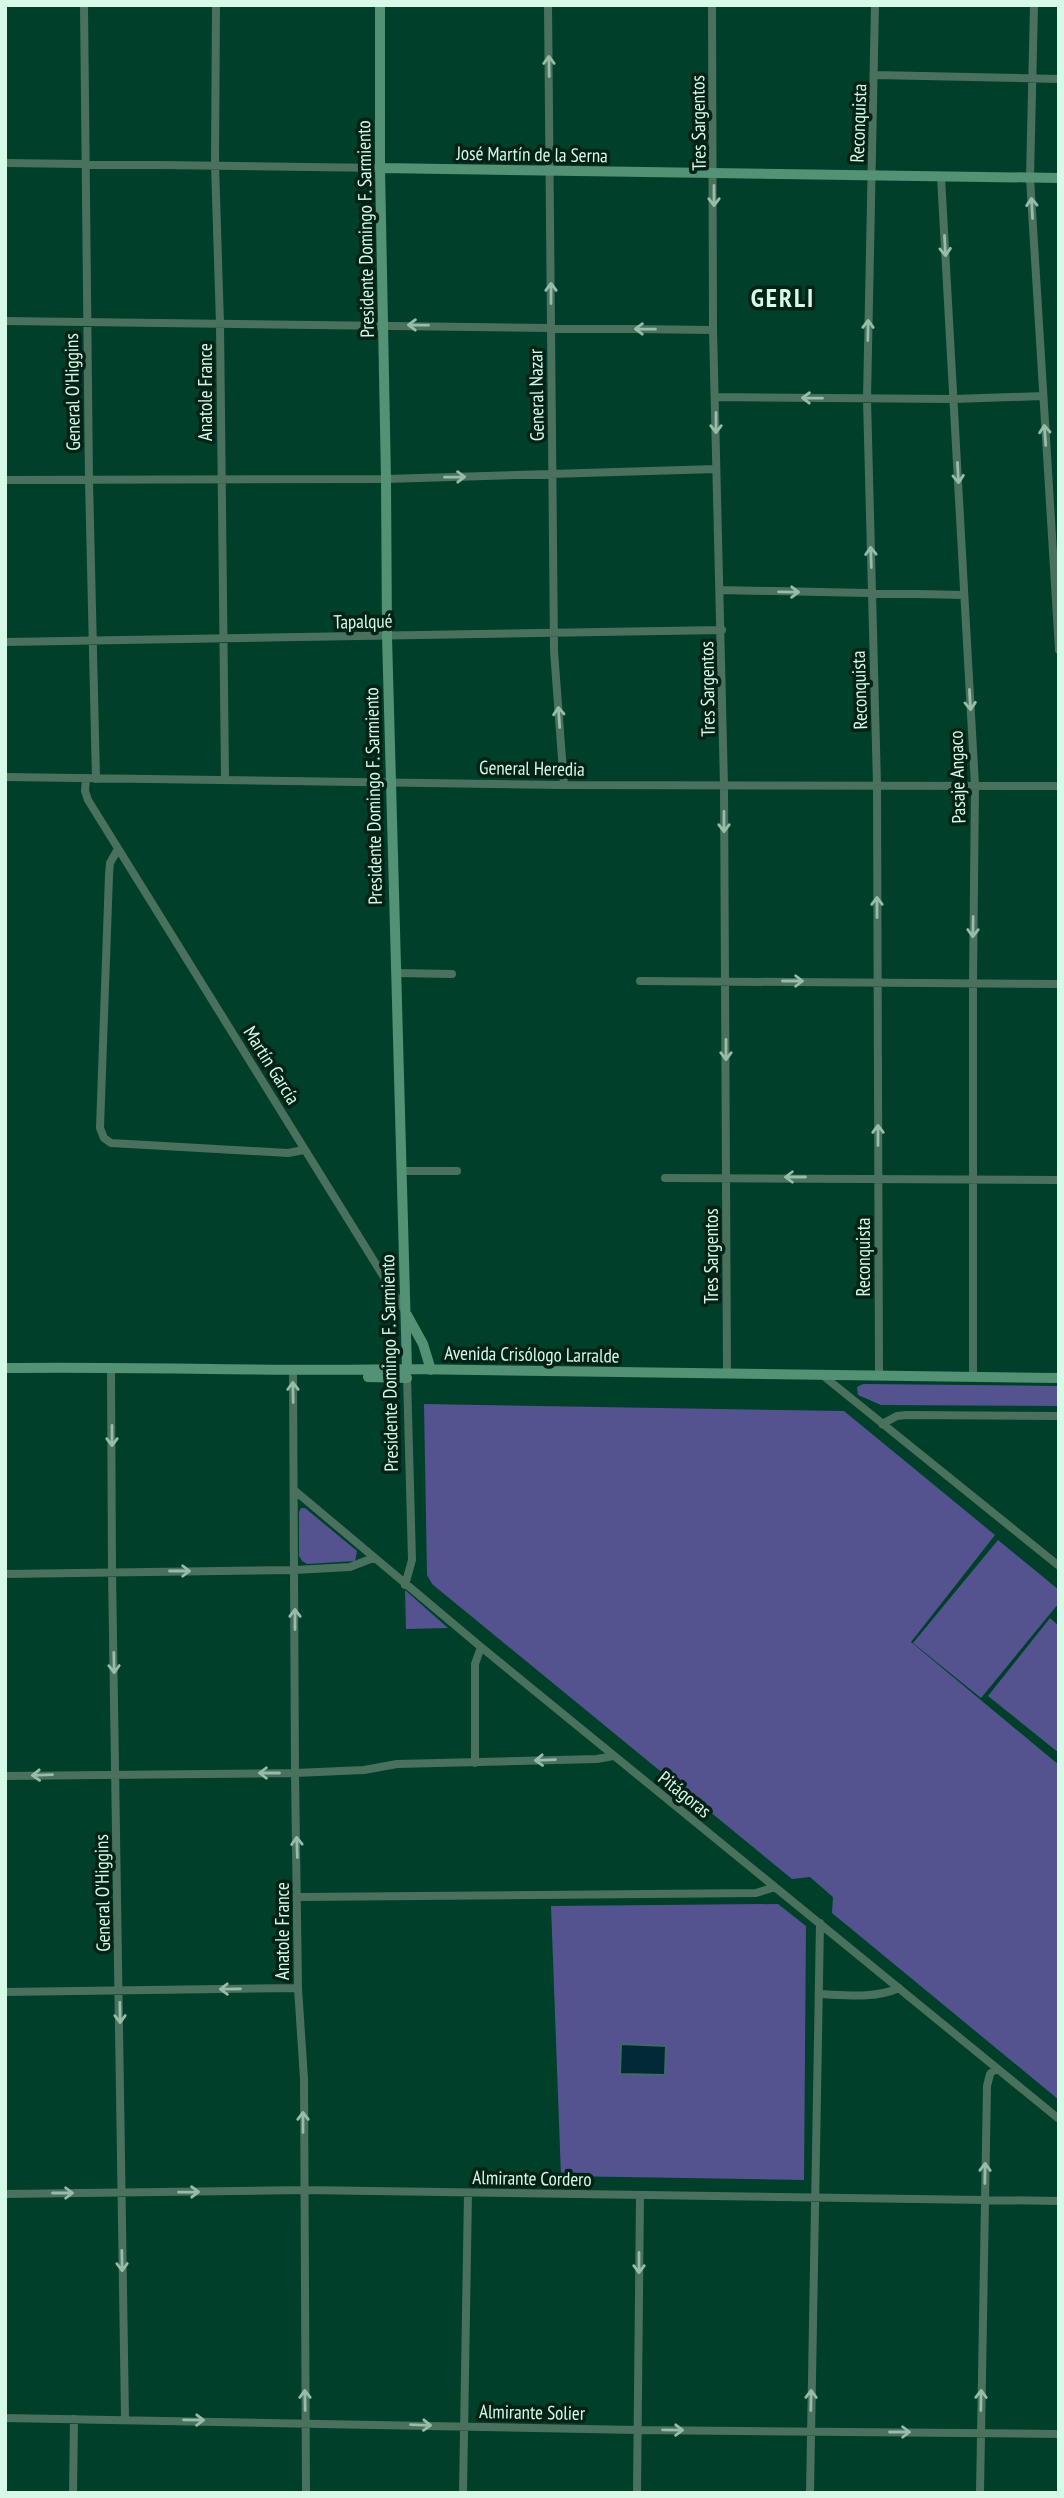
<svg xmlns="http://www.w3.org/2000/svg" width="1064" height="2498" viewBox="0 0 1064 2498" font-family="'PT Sans Narrow',sans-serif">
  <rect width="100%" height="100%" fill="#003f29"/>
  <path fill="#545390" d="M863 1384 1059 1386V1406L881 1405 858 1395 857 1387Z
    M424 1404 844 1411 995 1535 911 1642 1059 1765V2100L832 1913 833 1897 810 1877 792 1879 432 1584 427 1575Z
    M301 1508H305L357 1551 355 1561 307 1564 302 1561 299 1556V1512Z
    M998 1540 1059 1590V1603L981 1698 913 1643Z
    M405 1589V1590L448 1628 406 1629Z
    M1050 1618 1059 1626V1753L988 1696Z
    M778 1904 806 1926 804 2180 561 2176 551 1906Z"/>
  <path fill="#022a36" stroke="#42686b" stroke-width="2" d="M621 2044 666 2046 665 2075 620 2074Z"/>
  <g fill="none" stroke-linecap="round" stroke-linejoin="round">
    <path stroke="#4a715e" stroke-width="8" d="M84 5 89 481 96 779
      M216 5 215 164 220 324 225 779
      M548 5 554 651 564 785
      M712 5 713 330 724 786 727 1373
      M875 5 867 399 877 785 879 1375
      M1034 5 1030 178 1059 650
      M875 75 1059 79
      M5 163 380 168
      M941 177 975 786 973 982V1376
      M5 321 713 330
      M716 397 954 399 1043 396
      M5 480 386 479 716 469
      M720 590 964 595
      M5 642 722 630
      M5 777 564 785 1059 786
      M86 778 85 791 88 800 405 1311
      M118 849 110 863 109 875 100 1128 104 1138 111 1143 288 1153 304 1150
      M396 973 452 974
      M640 981 1059 984
      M402 1171H457
      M665 1178 1059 1180
      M111 1367 112 1572 125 2418
      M293 1370 295 1773 298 1988 304 2079 306 2493
      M821 1374 1059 1566
      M882 1424 897 1416 906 1415 1059 1416
      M294 1490 481 1647 1059 2119
      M5 1574 295 1570 350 1567 373 1558
      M405 1585 412 1560 407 1376
      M475 1763V1664L481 1647
      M5 1776 295 1773 364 1770 397 1764 597 1759 613 1756
      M299 1897 756 1893 775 1887
      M5 1992 298 1988
      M819 1994C846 1995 874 1999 899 1988
      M5 2194 303 2190 1059 2201
      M5 2418 638 2430 1059 2434
      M73 2493 74 2419
      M463 2493 468 2193
      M637 2493 640 2195
      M810 2493 820 1923
      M980 2493 987 2086 990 2074 996 2068"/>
    <path stroke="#539274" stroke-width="10" d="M380 5V168L386 479 387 636 407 1369
      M380 168 1059 178
      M407 1315 423 1344 431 1370
      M5 1368C139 1366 273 1372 407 1369L1059 1378
      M368 1377 407 1378"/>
  </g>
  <defs><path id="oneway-shaft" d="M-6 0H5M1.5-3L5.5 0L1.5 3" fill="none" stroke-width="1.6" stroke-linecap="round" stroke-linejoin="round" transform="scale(1.75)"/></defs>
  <g stroke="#97bca9">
    <use href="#oneway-shaft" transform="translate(549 66) rotate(-91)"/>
    <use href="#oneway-shaft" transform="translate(714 196) rotate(90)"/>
    <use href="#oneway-shaft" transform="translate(1032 208) rotate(-93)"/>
    <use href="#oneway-shaft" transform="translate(945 246) rotate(87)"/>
    <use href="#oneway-shaft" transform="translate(551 293) rotate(-90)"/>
    <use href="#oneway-shaft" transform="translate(418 325) rotate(-179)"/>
    <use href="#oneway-shaft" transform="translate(645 329) rotate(-179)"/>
    <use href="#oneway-shaft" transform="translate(868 330) rotate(-89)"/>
    <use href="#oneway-shaft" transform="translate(812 398) rotate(-179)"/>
    <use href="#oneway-shaft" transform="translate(716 423) rotate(90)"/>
    <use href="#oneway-shaft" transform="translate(1045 435) rotate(-94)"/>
    <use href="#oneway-shaft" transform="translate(958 473) rotate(87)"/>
    <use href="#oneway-shaft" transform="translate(455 477) rotate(-1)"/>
    <use href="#oneway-shaft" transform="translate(871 557) rotate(-92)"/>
    <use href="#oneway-shaft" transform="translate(789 592) rotate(1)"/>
    <use href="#oneway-shaft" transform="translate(970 700) rotate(87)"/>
    <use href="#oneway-shaft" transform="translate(559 717) rotate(-94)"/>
    <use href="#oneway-shaft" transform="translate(724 822) rotate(90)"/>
    <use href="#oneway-shaft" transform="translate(877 907) rotate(-90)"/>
    <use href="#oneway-shaft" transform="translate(973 927) rotate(91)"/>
    <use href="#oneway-shaft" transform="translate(793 981)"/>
    <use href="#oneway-shaft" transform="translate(726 1050) rotate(90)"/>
    <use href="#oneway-shaft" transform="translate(878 1135) rotate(-90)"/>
    <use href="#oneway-shaft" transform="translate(795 1177) rotate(-180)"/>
    <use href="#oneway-shaft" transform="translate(293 1392) rotate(-91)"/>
    <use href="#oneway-shaft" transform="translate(112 1436) rotate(90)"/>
    <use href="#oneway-shaft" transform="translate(180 1571)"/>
    <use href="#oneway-shaft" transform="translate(295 1619) rotate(-90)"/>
    <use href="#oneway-shaft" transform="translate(114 1663) rotate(89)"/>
    <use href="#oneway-shaft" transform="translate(545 1760) rotate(178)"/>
    <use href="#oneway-shaft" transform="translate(269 1773) rotate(180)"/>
    <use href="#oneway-shaft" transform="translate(42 1775) rotate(178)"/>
    <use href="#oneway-shaft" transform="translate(297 1847) rotate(-92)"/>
    <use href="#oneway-shaft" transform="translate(230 1989) rotate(179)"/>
    <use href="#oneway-shaft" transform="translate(120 2013) rotate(89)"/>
    <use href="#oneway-shaft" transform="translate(303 2122) rotate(-90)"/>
    <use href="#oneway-shaft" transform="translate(985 2173) rotate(-89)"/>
    <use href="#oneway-shaft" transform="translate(189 2192) rotate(-1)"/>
    <use href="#oneway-shaft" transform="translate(63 2193)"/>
    <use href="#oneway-shaft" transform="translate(122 2261) rotate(89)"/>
    <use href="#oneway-shaft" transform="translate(639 2263) rotate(90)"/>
    <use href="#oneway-shaft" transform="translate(305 2400) rotate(-91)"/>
    <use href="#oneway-shaft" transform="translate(811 2400) rotate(-89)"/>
    <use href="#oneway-shaft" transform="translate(981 2400) rotate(-89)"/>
    <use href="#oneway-shaft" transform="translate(194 2420) rotate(1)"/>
    <use href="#oneway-shaft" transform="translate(421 2425) rotate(2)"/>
    <use href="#oneway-shaft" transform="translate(673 2430) rotate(1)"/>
    <use href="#oneway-shaft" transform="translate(900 2432)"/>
  </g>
  <g text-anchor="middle" stroke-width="7" stroke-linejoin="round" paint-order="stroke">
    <g font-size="19" fill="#d6fae7" stroke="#042215">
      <text transform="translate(698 123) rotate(-91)" y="7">Tres Sargentos</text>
      <text transform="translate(858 123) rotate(-88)" y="7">Reconquista</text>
      <text transform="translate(532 154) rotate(1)" y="7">José Martín de la Serna</text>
      <text transform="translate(365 229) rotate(-91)" y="7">Presidente Domingo F. Sarmiento</text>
      <text transform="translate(72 392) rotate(-91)" y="7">General O'Higgins</text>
      <text transform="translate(205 392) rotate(-90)" y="7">Anatole France</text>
      <text transform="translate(536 395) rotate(-91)" y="7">General Nazar</text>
      <text transform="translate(363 621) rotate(-1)" y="7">Tapalqué</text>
      <text transform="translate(707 689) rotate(-91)" y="7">Tres Sargentos</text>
      <text transform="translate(859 690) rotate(-92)" y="7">Reconquista</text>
      <text transform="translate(532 768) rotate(1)" y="7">General Heredia</text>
      <text transform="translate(957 777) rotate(-92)" y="7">Pasaje Angaco</text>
      <text transform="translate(373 796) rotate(-91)" y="7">Presidente Domingo F. Sarmiento</text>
      <text transform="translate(272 1065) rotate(58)" y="7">Martín García</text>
      <text transform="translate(711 1256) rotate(-90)" y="7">Tres Sargentos</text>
      <text transform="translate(863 1257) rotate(-90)" y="7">Reconquista</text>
      <text transform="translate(532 1354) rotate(1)" y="7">Avenida Crisólogo Larralde</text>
      <text transform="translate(389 1363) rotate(-91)" y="7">Presidente Domingo F. Sarmiento</text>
      <text transform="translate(685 1794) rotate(39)" y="7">Pitágoras</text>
      <text transform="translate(102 1893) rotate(-91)" y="7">General O'Higgins</text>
      <text transform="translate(282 1931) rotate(-90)" y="7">Anatole France</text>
      <text transform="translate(532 2178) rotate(1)" y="7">Almirante Cordero</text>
      <text transform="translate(532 2412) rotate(1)" y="7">Almirante Solier</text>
    </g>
    <g font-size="26" font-weight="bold" letter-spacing="2" fill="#d6fae7" stroke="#042215">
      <text x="783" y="307">GERLI</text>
    </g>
  </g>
  <rect width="1064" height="2498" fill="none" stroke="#d6fae7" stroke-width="14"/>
</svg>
